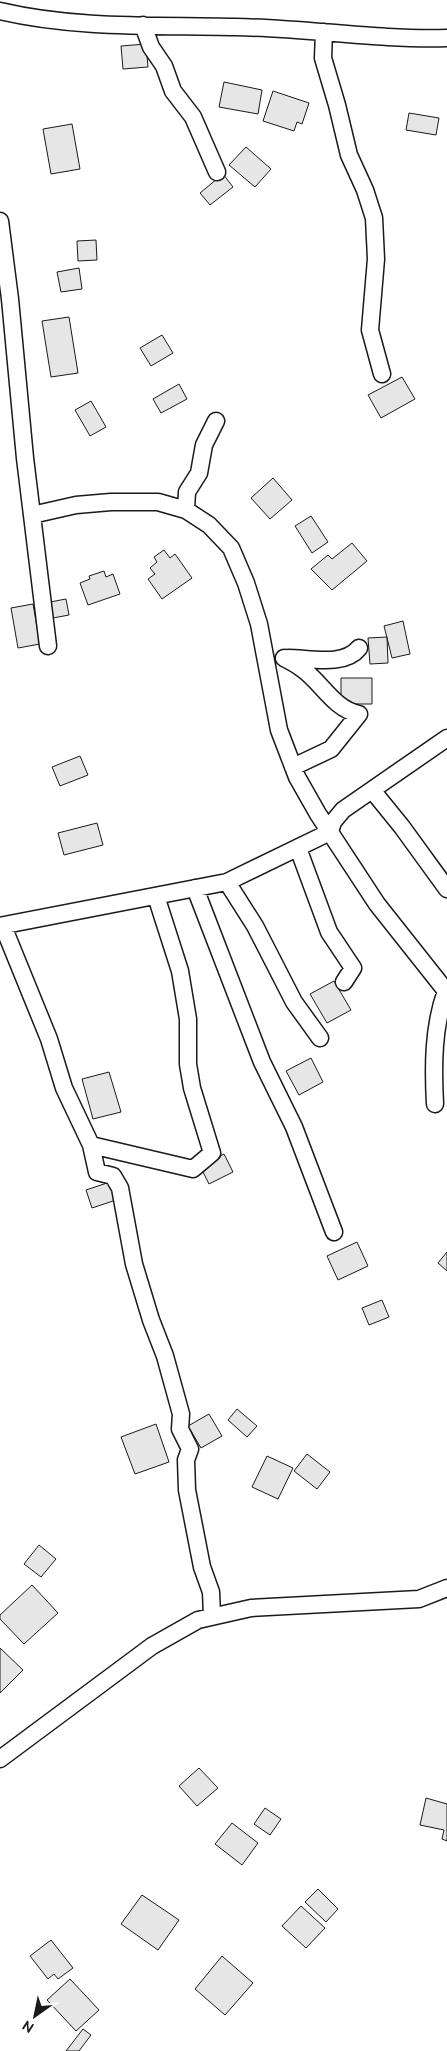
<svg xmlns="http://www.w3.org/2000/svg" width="447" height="2051" viewBox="0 0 447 2051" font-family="Ubuntu,sans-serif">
  <rect width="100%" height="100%" fill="#fff"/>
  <path fill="#e6e6e6" stroke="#1a1a1a" d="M146 44 148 67 123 69 121 46Z
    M224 82 262 90 258 114 219 107Z
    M273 91 309 103 302 124 297 122 294 131 263 121Z
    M409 113 439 118 436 135 406 130Z
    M72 124 80 169 51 174 43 129Z
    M246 147 271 169 255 187 229 165Z
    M223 174 233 187 210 205 200 193Z
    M96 240 97 260 78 261 77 241Z
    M79 268 82 289 61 292 57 272Z
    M69 317 78 373 51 377 42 321Z
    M162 335 173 353 151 366 140 348Z
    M402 377 415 399 381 418 368 395Z
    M179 384 187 399 161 413 153 399Z
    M91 401 106 427 90 436 75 410Z
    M273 478 292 500 270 519 251 498Z
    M311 516 328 542 312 553 295 526Z
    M352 543 367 561 332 590 311 569 328 555 332 559Z
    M164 550 170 558 175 554 192 578 162 599 148 579 155 574 150 568 157 562 154 557Z
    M104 571 106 577 113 574 120 594 88 605 80 583 90 579 89 576Z
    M66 599 69 615 53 618 50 602Z
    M33 604 40 644 18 648 11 608Z
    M403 621 410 654 392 658 384 626Z
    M387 637 388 663 370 664 368 638Z
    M341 678H372V704H341Z
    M80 756 88 775 60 786 52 767Z
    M97 823 103 845 64 855 58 833Z
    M334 981 351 1010 327 1023 310 994Z
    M311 1058 323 1082 299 1095 286 1071Z
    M109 1072 121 1112 93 1119 82 1079Z
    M224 1154 233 1172 209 1184 200 1166Z
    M110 1182 116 1200 92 1208 86 1190Z
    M357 1242 368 1266 338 1280 327 1256Z
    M447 1252V1271L438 1263Z
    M382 1300 389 1317 369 1325 362 1308Z
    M237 1409 257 1426 247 1437 228 1420Z
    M209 1414 222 1436 201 1448 188 1426Z
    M156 1424 169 1462 135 1474 121 1437Z
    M307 1454 330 1472 317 1489 294 1471Z
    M267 1456 293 1468 278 1499 252 1487Z
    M39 1545 56 1559 41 1577 24 1564Z
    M32 1585 58 1613 24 1644 0 1619V1615Z
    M0 1648 23 1670 0 1693Z
    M199 1768 218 1788 197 1806 179 1786Z
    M426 1798 447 1804V1841L442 1839 444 1830 420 1825Z
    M265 1808 281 1819 270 1835 254 1824Z
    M232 1823 258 1843 242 1865 215 1844Z
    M318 1889 338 1909 326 1922 305 1902Z
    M142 1895 179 1920 158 1950 121 1924Z
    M301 1906 325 1928 306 1948 282 1926Z
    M51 1940 73 1968 58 1979 54 1974 48 1979 30 1956Z
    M222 1956 253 1983 225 2015 195 1989Z
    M70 1979 99 2010 76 2031 47 2000Z
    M83 2029 91 2035 79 2051H66Z"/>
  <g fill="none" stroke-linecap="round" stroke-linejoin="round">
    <g stroke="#1a1a1a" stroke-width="19">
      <path id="minor" d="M0 11C76 29 157 25 235 27 306 28 376 40 447 38
        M143 25 151 47 164 66 173 91 193 117 217 172
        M324 32 323 58 337 105 349 155 365 190 374 218 376 259 370 330 382 374
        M0 221 10 299 25 458 48 646
        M186 510 187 492 199 473 204 445 216 421
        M32 515 76 505 111 502H158L186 510 209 525 231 548 246 583 259 624 279 730 297 777 318 814 377 904 446 991C433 1026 433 1067 435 1104
        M284 658C290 661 296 664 301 668 321 681 333 709 359 714L331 749 293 767
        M288 658C309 658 344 667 359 648
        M372 790 402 827 447 889
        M298 848 329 932 353 968 344 982
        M227 882 255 926 294 1002 320 1038
        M195 888 262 1062 294 1127 334 1232
        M0 926 227 882 330 832 333 822 343 810 447 738
        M3 926 49 1039 64 1088 91 1145 97 1172 113 1176 120 1188 134 1264 151 1320 165 1356 181 1414 180 1429 190 1449 186 1460 187 1490 202 1567 211 1592 212 1616
        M91 1145 193 1169 212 1153 192 1088 188 1064V1019L180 971 156 896
        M0 1759 152 1646 198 1620 251 1608 419 1599 447 1588"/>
    </g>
    <use href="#minor" stroke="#fff" stroke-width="16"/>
  </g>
  <g transform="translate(35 2016) rotate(213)" stroke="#ffffff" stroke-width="4" paint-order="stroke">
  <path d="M0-4L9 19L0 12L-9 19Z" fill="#1a1a1a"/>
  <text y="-8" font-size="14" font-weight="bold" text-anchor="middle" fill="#1a1a1a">N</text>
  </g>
</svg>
